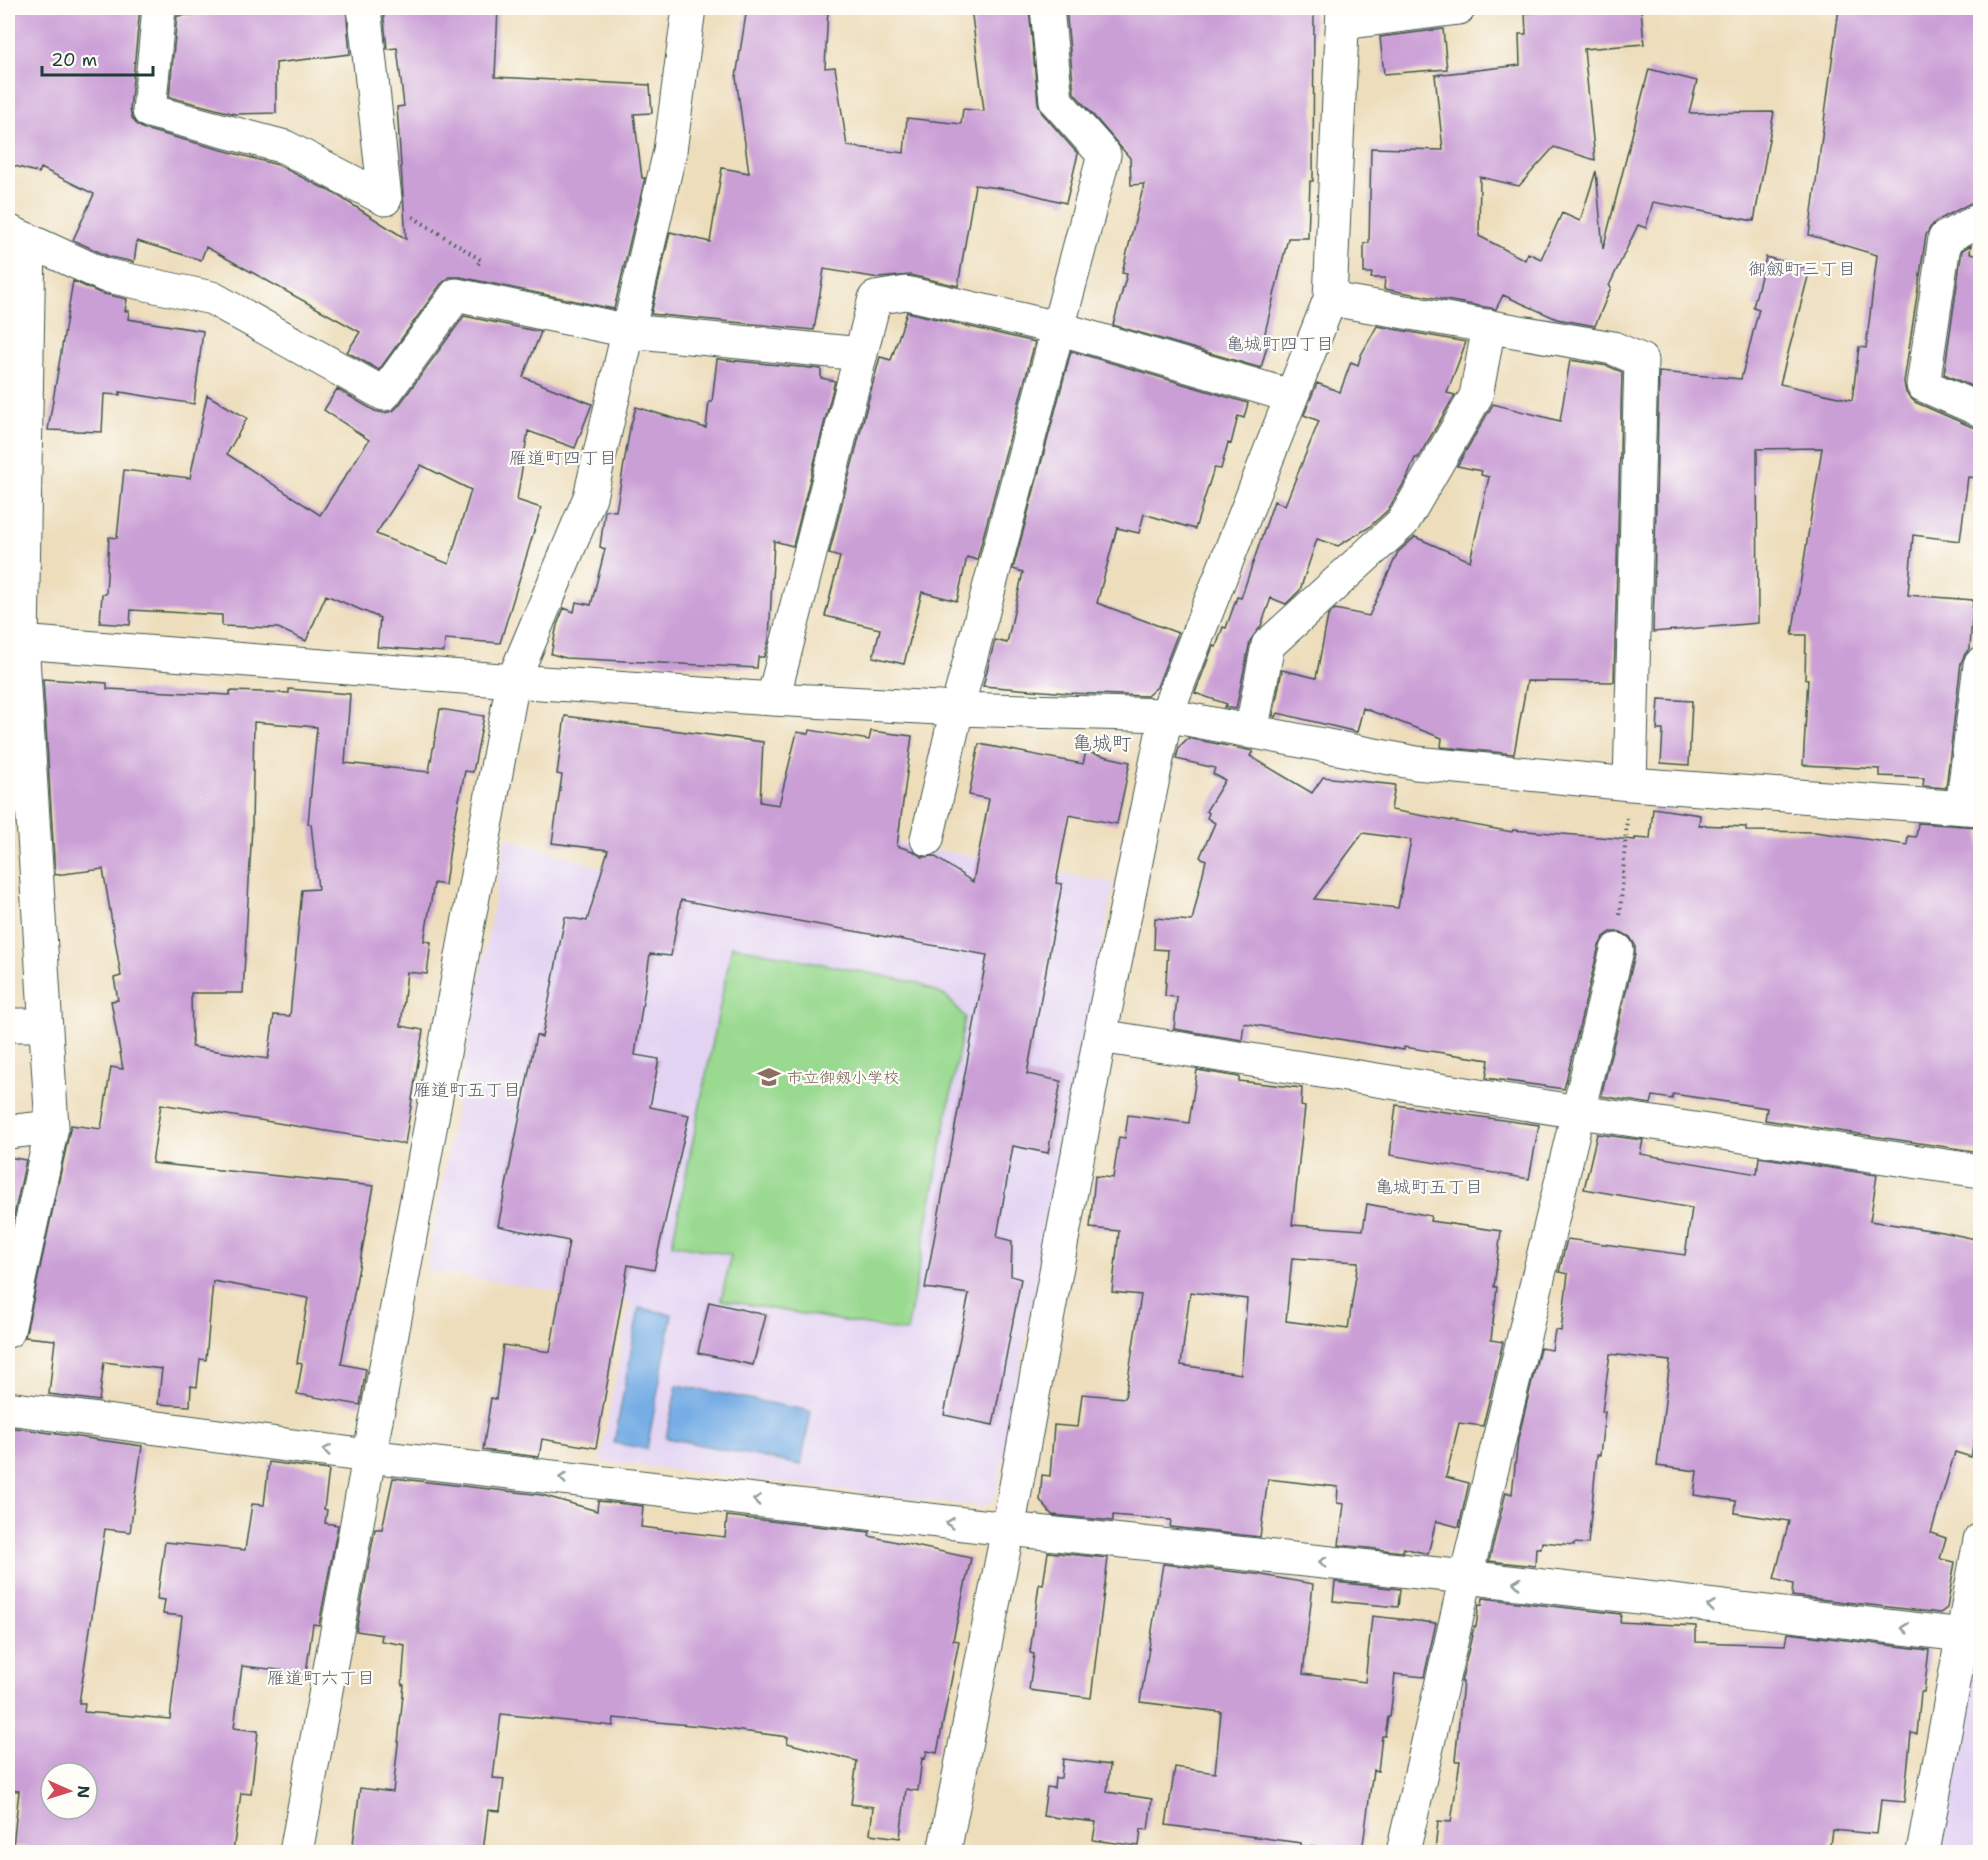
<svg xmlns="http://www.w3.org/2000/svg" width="1988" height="1860" viewBox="0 0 1988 1860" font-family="'Shantell Sans','Klee One',sans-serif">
  <rect width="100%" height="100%" fill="#fdfcf7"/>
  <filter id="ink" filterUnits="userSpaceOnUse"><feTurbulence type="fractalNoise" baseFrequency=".0167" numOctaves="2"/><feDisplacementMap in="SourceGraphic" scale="12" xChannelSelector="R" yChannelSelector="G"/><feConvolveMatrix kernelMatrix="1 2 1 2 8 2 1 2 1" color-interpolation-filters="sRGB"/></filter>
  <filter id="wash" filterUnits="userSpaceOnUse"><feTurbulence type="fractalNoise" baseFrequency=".008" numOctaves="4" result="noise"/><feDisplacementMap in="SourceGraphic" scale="24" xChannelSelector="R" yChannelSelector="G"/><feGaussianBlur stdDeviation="1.35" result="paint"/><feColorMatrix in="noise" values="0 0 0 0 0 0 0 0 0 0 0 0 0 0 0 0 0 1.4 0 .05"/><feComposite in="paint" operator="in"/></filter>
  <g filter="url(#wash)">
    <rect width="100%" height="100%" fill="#edddbb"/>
    <path fill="#e3d3f3" d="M666 799 1114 883 995 1498 983 1507 600 1461 630 1302 426 1271 506 838 640 880Z
      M1980 1635V1852H1940Z"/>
    <path fill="#99d990" stroke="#5c8b62" stroke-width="1.5" d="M732 946 918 983 947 997 965 1017 907 1332 721 1300 731 1255 672 1244Z"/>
    <path fill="#77ade5" stroke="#4b758c" stroke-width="1.5" d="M639 1308 672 1314 647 1449 614 1443Z
      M677 1385 811 1411 801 1465 666 1438Z"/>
    <g id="blocks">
      <path fill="#ca9fd6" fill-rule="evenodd" d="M8 8H140L130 109 132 118 137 125 144 129 278 165 337 195 406 239 397 107 404 106 397 48 387 49 383 9 395 8H498L495 77 650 85 652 113 634 114 642 178H645L614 309 460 277H450L441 284 379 370 347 352 360 332 206 247 201 260 137 241 134 262 110 257 73 240 94 194 41 168 39 173 8 164Z
        M214 8H346L350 54 276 63V113L235 114 169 97 177 16 214 13Z
        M747 8H828L825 68 835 67 847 146 904 153 907 118 961 124 963 109 984 111 971 8H1029L1038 103 1042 113 1078 154 1066 203 1015 190 975 185 958 286 910 275 879 278 824 269 814 330 651 314 670 232 710 242 722 168 749 173 736 77Z
        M1066 8H1314L1313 181H1310L1308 238H1288L1263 341 1268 342 1261 368 1113 325 1127 274 1122 273 1144 184 1131 185 1130 158 1074 93Z
        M1617 8H1641L1644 44 1584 49 1595 160 1554 147 1519 186 1480 177 1479 236 1525 260 1528 253 1541 259 1562 213 1580 221 1596 171 1603 249 1649 69 1697 81 1689 113 1774 112 1754 221 1653 202 1646 228 1638 225 1609 286 1611 287 1595 326 1557 319 1503 295 1496 309 1384 289 1385 278H1371L1372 273H1364V243H1369L1371 148 1443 150 1435 75 1520 65 1519 34H1526L1525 13Z
        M1839 8H1980V201L1971 203 1936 221 1930 228 1926 235 1904 382 1906 393 1915 402 1972 427 1980 428 1979 478 1968 477 1960 541 1913 535 1908 595 1973 600 1970 649 1965 654 1961 663 1946 788 1923 786 1924 778 1880 776V769L1803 765 1808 679H1805L1806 635H1792L1822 448 1757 449 1758 623 1653 632 1659 372 1741 379 1759 309 1753 307 1766 257 1810 269 1780 384 1852 400 1859 347 1866 348 1877 255 1809 235Z
        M1443 29 1447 69 1384 74 1380 37Z
        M1971 245 1970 253 1980 255V390L1944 374 1962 250Z
        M73 281 100 293 127 299 125 311H129L128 319 203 331 194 404 120 392V395L104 394 102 432 48 430Z
        M907 312 1035 342 977 560 967 557 957 601 922 592 904 664 873 657 880 629 825 616 840 557 829 554 871 390 880 357 891 360Z
        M464 316 541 332 523 377 592 404 575 448 528 431 517 500 541 508 500 643 445 639 444 652 377 647 380 618 326 595 306 641 278 628 222 626V615L131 610 130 625 100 623 102 594H106L109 537 117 538 124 470 190 478 207 395 247 418 227 454 320 515 369 440 324 410 337 389 375 411 384 413 393 411 399 405ZM421 465 471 490 449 564 376 534Z
        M1377 326 1466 342 1447 393 1455 395 1418 458H1415L1407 478 1388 510 1368 528 1338 546 1317 539 1300 590 1286 604 1271 598 1261 626 1250 641 1236 709 1224 707 1227 704 1195 693 1213 646 1216 647 1223 627 1226 628 1237 597 1241 598 1274 501 1285 505 1319 421 1304 415 1317 383 1340 392 1351 362 1358 365 1361 355Z
        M1071 351 1248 403 1244 418 1238 416 1231 444 1228 443 1221 469 1214 468 1195 529 1144 514 1139 533 1117 528 1097 603 1178 633 1157 687 1147 696 1068 693 983 686 995 640 1007 643 1023 572 1013 569Z
        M717 359 821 369V378L835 381 793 546 774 541 769 640 764 657H758L757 668 566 658 551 654 557 625 564 608 574 612 576 602 591 605 605 549 600 547 605 510 616 511 630 428 636 407 706 428 709 402H712Z
        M1570 360 1608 366 1622 372 1614 682 1527 681 1514 754 1441 747 1442 738 1363 708 1357 732 1278 713 1276 717 1273 716 1282 670 1316 678 1328 616 1335 609 1369 616 1398 552 1415 537 1470 561 1489 477 1481 475 1482 471 1457 466 1493 404 1560 421Z
        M43 679 107 683V689L230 695V691L289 693V689L350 694 345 763 429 772 440 709 484 716 473 772 465 771 452 834 445 885 434 883 424 941 431 942 427 974 407 972 401 1026 423 1030 405 1144 161 1104 152 1163 374 1186 341 1364 366 1369 360 1405 297 1394 302 1364 297 1363 308 1298 213 1281 206 1360 200 1359 197 1387 191 1386 190 1406 158 1404 162 1369 104 1362 99 1401 49 1394 55 1340 25 1337 71 1125 101 1129 111 1067 123 1069 111 1001 118 1000 114 978 121 976 103 869 55 875ZM254 722 317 727 308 824H311L318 889 302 890 290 1016 274 1015 268 1059 192 1047 191 993H243L252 826Z
        M1659 699 1692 701 1689 765 1661 763 1663 730H1657Z
        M565 716 763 742 760 802 779 805 797 732 809 734 810 730 869 740 871 731 912 736 897 846 913 851 922 857 934 856 973 882 989 799 969 795 979 744 1083 764 1086 752 1130 762 1117 824 1069 815 1056 883 1062 884 1027 1074 1061 1081 1048 1153 1013 1146 997 1237 1012 1241 1011 1276 1021 1279 993 1425 944 1415 969 1294 925 1288 987 955 681 900 671 956 650 954 635 1055 659 1059 650 1107 689 1115 654 1270 628 1265 596 1448 542 1439 539 1457 483 1450 491 1398 496 1399 503 1345 550 1352 569 1241 498 1226 536 1035 542 1037 565 917 587 921 608 850 552 843 562 775 557 774Z
        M1188 738 1253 751 1250 756 1312 793 1323 777 1395 785 1391 810 1512 832 1513 830 1635 840V838L1650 839 1653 808 1700 815 1699 825 1746 827V831L1815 832 1907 845 1908 836 1916 837 1918 823 1980 827V1152L1765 1120 1767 1108 1673 1094 1672 1099 1653 1096 1651 1104 1601 1096 1635 954V945L1630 937 1621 932H1611L1604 937 1599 946 1564 1089 1486 1078 1489 1060 1404 1047V1050L1244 1023 1242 1040 1174 1029 1177 997 1165 996 1168 950 1154 949 1155 918 1192 921 1206 860 1200 857 1215 823 1207 818 1209 813 1206 811 1225 780 1213 774 1215 768 1176 759 1179 747ZM1363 833 1411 840 1398 908 1314 899Z
        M1197 1070 1239 1077V1081L1302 1088 1301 1106 1305 1107 1292 1225 1363 1230 1367 1204 1431 1216 1430 1221 1501 1231 1494 1287H1497L1491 1340 1503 1342 1483 1426 1459 1423 1446 1477 1469 1483 1459 1527 1436 1521 1428 1554 1403 1548V1552L1339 1545 1344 1504 1337 1503 1338 1487 1268 1479 1260 1537 1170 1527 1171 1520 1113 1515V1521L1052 1515 1040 1500 1042 1475 1050 1476 1054 1425 1078 1427 1082 1394 1125 1398 1141 1295 1112 1292 1119 1231 1090 1228 1095 1176 1113 1178 1119 1137 1125 1138 1128 1115 1189 1123ZM1292 1258 1358 1262 1348 1329 1286 1321ZM1190 1292 1247 1299 1241 1374 1181 1365Z
        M1396 1105 1539 1125 1529 1179 1390 1155Z
        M1597 1134 1643 1140 1640 1154 1757 1174 1759 1157 1877 1175 1870 1221 1943 1232 1980 1240V1412L1971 1457 1955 1452 1931 1533 1946 1538 1940 1559 1955 1562 1947 1608 1940 1613 1792 1596 1793 1584 1774 1579 1789 1521 1735 1513 1736 1501 1694 1495 1697 1471 1657 1466 1670 1361 1610 1354 1602 1412H1605L1600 1455H1597L1588 1544 1574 1543V1545L1542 1542 1541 1548H1536L1535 1566 1489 1561 1506 1492 1512 1494 1518 1439 1540 1348 1552 1350 1555 1330 1561 1331 1568 1274 1559 1272 1567 1239 1685 1255 1692 1208 1584 1189Z
        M8 1157 26 1160 8 1244Z
        M709 1302 766 1315 753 1365 698 1353Z
        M8 1427 142 1446 130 1532 105 1529 79 1703H85L84 1712 170 1719 182 1616 163 1614 165 1600 157 1599 165 1542 245 1550 252 1504 264 1505 269 1462 329 1470 324 1509 327 1510 325 1523 338 1525 319 1625 313 1624 306 1673 242 1666 234 1728 258 1731 251 1794 241 1793 233 1852H80L13 1846 19 1791 8 1790ZM51 1773H87V1809H51Z
        M393 1478 542 1495 597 1511 598 1501 643 1506 641 1527 725 1537 727 1516 870 1532 869 1536 971 1558 953 1640 959 1641 937 1753 927 1751 925 1759 922 1758 918 1791 906 1789 900 1838 870 1834 873 1807 851 1804 857 1761 787 1743 788 1737 701 1726 614 1718 613 1726 501 1714 493 1778 504 1779 500 1811 488 1810 483 1852H352L360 1788 393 1792 404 1685H402L405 1645 381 1641 382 1635 356 1631 375 1529H382Z
        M1048 1552 1108 1558 1091 1698 1029 1690 1034 1654 1030 1653 1039 1584 1043 1585Z
        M1163 1564 1256 1574 1313 1584 1303 1674 1365 1682 1372 1616 1436 1623 1424 1677 1395 1674 1390 1717H1388L1385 1736H1382L1378 1771 1373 1770 1362 1852 1301 1846V1843L1166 1825 1175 1767 1215 1773 1221 1712 1140 1702Z
        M1335 1582 1400 1589 1398 1607 1333 1601Z
        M1483 1598 1621 1614 1620 1622 1696 1626V1642L1786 1645 1788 1633 1929 1650 1924 1692H1921L1917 1734 1911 1733 1904 1802 1881 1800 1877 1834 1832 1830 1829 1852H1435L1438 1821 1451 1822 1460 1761H1455L1463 1682H1461L1474 1627H1476L1479 1604 1482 1605Z
        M1063 1759 1110 1765 1107 1792 1152 1799 1148 1830 1141 1829 1139 1846 1093 1840 1096 1822 1043 1816 1047 1787 1054 1788 1055 1778H1061Z"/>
    </g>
  </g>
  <g filter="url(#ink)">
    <use href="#blocks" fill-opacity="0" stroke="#3e5548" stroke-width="1.5"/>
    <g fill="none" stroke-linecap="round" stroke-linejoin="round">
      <g stroke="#3e5548" stroke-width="35">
        <path id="minor" d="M159 8 149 111 285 147 385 199 364 8
          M1343 23 1459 8
          M1980 220 1945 238 1923 385 1980 410
          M8 231 104 275 212 298 384 394 456 295 629 331 861 354
          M1330 299 1613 348 1641 360 1630 784
          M8 641 513 681 773 699 957 709 1166 715 1416 763 1630 784 1980 809
          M773 699 875 298 906 293 1058 328 1291 396
          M1251 732 1268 645 1403 522 1476 396 1489 326
          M1962 808 1980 665
          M927 839 957 709 1104 155 1056 101 1047 8
          M8 1025H45
          M1100 1036 1579 1112 1980 1171
          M8 1132 52 1127
          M8 1331 52 1127 22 641 29 240
          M8 1408 368 1456 1008 1529 1466 1577 1963 1635
          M296 1852 513 681 590 497 670 151 689 8
          M944 1852 1008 1529 1100 1036 1166 715 1330 299 1343 8
          M1403 1852 1466 1577 1617 950
          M1923 1852 1980 1540"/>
      </g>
      <path stroke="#3e5548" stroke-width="4" stroke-dasharray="1.5 4.5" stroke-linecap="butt" d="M413 217 481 260 478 264
        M1620 915 1627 818"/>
      <use href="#minor" stroke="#fff" stroke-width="33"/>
    </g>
    <defs><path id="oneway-chevron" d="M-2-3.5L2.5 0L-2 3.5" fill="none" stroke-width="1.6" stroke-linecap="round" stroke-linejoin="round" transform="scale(1.5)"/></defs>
    <g stroke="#8f9e9a">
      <use href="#oneway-chevron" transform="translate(327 1450) rotate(-172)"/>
      <use href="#oneway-chevron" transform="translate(563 1478) rotate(-173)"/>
      <use href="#oneway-chevron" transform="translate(757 1500) rotate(-173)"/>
      <use href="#oneway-chevron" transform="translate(950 1523) rotate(-173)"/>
      <use href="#oneway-chevron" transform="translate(1323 1562) rotate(-174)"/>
      <use href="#oneway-chevron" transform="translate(1517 1583) rotate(-173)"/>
      <use href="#oneway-chevron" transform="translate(1711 1606) rotate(-173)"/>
      <use href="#oneway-chevron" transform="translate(1905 1628) rotate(-173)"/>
    </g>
  </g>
  <defs>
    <g id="school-bare" transform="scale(1.8)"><path d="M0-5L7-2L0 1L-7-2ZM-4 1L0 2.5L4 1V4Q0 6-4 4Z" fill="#8d6e63" stroke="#fdfcf7" stroke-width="2.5" paint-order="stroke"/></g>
  </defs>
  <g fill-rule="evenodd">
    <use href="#school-bare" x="769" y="1077"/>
  </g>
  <g text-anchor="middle" stroke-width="4.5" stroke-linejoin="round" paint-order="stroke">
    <g font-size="16" fill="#785e54" stroke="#fdfcf7" text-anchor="start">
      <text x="787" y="1083">市立御剱小学校</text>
    </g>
    <g font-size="18" fill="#5b5f6d" stroke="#fdfcf7">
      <text x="1802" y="275">御劔町三丁目</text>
      <text x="1280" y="350">亀城町四丁目</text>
      <text x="563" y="464">雁道町四丁目</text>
      <text x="467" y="1096">雁道町五丁目</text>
      <text x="1429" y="1193">亀城町五丁目</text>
      <text x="321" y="1684">雁道町六丁目</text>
    </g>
    <g font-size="20" fill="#5b5f6d" stroke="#fdfcf7">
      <text x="1102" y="750">亀城町</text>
    </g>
  </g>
  <rect width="1988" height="1860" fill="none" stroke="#fdfcf7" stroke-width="30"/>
  <g transform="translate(69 1791) rotate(93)"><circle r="28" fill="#fdfcf7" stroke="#a4b0a9" stroke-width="1.5"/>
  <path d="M0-4.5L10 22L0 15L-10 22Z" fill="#d1495b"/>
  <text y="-9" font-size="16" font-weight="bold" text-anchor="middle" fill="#1f3d34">N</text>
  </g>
  <path d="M42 66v9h111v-9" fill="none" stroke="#1f3d34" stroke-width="3"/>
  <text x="51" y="66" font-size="18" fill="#1f3d34" stroke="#fdfcf7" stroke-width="4.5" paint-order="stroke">20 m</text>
</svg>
